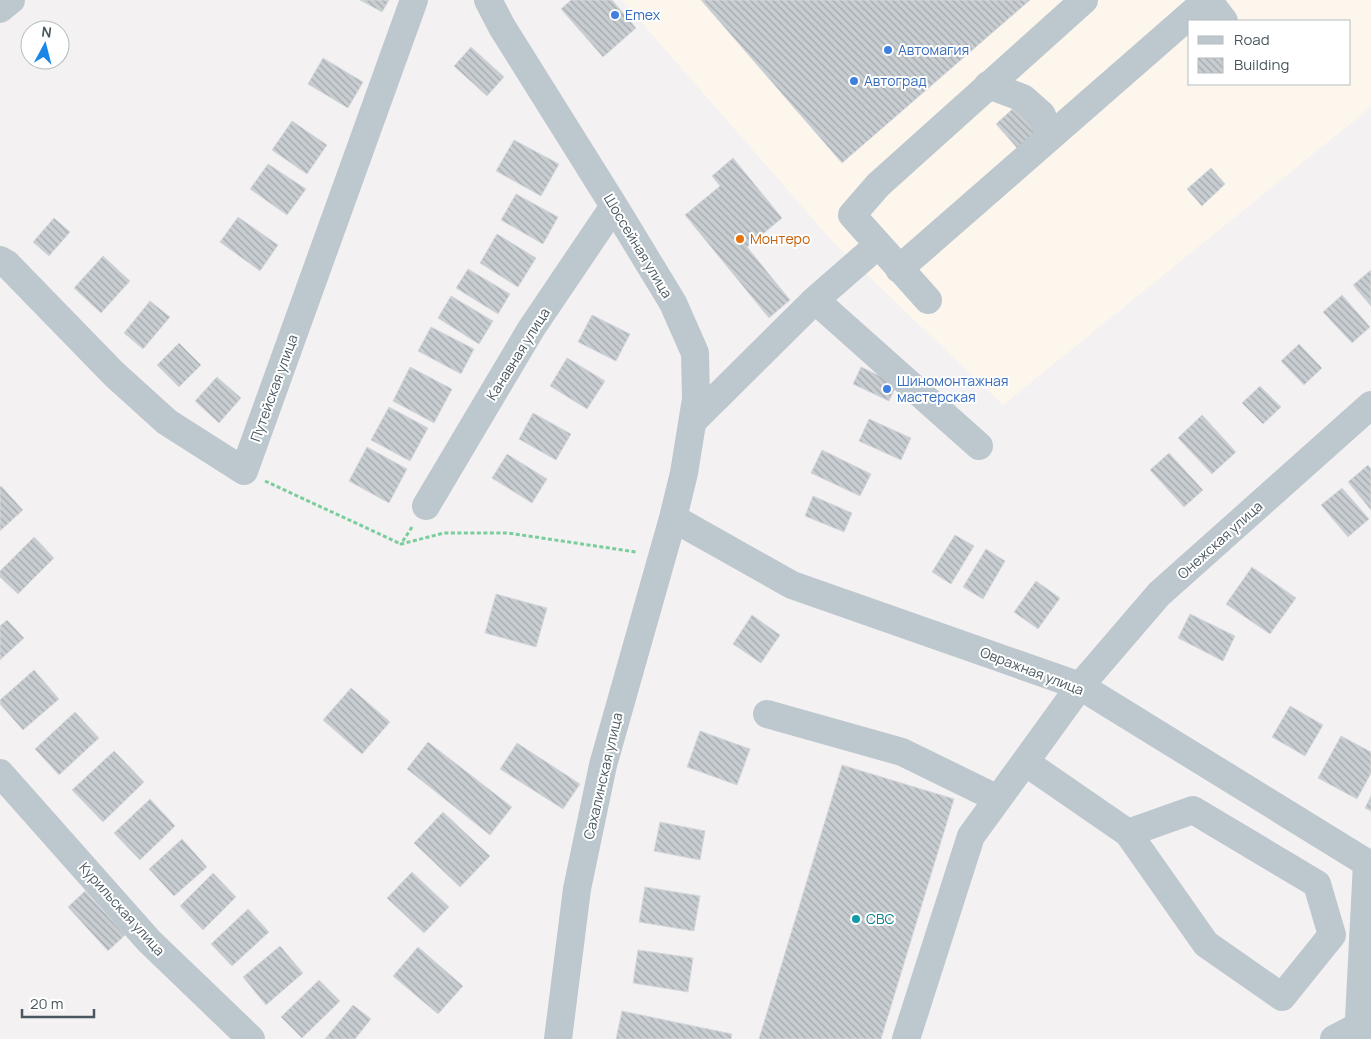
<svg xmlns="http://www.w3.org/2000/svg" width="1371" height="1039" viewBox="0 0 1371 1039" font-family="Manrope,sans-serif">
  <defs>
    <pattern id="building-back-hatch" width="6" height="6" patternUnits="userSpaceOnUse" patternTransform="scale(1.25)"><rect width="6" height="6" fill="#c8cdd1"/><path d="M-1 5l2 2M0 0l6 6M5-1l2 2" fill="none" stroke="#a4a9ad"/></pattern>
  </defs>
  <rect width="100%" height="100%" fill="#f4f1f2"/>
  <path fill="#fdf6ed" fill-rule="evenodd" d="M622 0H1371V107L1003 405 833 242ZM1190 21H1350V84H1190Z"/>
  <path fill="url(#building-back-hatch)" stroke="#d5d8dd" d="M360 0H389L382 12Z
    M571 0H612L636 28 603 57 561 9Z
    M701 0H1030L842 163Z
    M471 47 504 77 487 96 454 66Z
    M323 58 363 82 348 108 308 84Z
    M1017 105 1039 130 1018 149 996 124Z
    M292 121 327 145 307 174 272 150Z
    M514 140 559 164 541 196 496 171Z
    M733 158 782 218 747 247 790 300 769 318 685 215 720 186 712 176Z
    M268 164 306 189 287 215 250 189Z
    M1211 168 1225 184 1202 206 1187 189Z
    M516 194 558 217 543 244 501 220Z
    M238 217 278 245 260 271 220 242Z
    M54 218 70 232 49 256 33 242Z
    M497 234 536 258 518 287 480 263Z
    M103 256 130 281 101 313 74 288Z
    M468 269 510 294 498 314 456 288Z
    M1371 270V306L1353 285Z
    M1342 295 1370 327 1352 343 1323 312Z
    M451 296 493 321 479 344 438 318Z
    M150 301 170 317 143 349 124 333Z
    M592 315 630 334 616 361 578 342Z
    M431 327 474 349 461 374 418 351Z
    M179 343 201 365 179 387 157 365Z
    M1299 344 1322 368 1304 385 1281 361Z
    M567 358 605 381 587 409 550 386Z
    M410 367 452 389 434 423 393 401Z
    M861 367 897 384 889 401 853 384Z
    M217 377 241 398 219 423 195 401Z
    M1260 386 1281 407 1263 424 1242 403Z
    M389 407 428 428 410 461 371 440Z
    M533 413 571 434 556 460 519 439Z
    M1202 415 1236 452 1212 474 1178 438Z
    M869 419 911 438 901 460 859 441Z
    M367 447 407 469 389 503 349 481Z
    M822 450 871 474 860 496 811 473Z
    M1169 453 1203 490 1184 507 1150 470Z
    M507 454 547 479 532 503 492 478Z
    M1368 465 1371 469V510L1348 482Z
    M1 486 23 510 0 531V487Z
    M1342 488 1369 519 1348 537 1321 505Z
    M813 496 852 513 844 532 805 516Z
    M955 535 974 546 951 584 932 572Z
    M34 537 54 558 18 594 0 577V571Z
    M986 549 1005 561 983 599 963 587Z
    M1252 567 1296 598 1270 634 1226 604Z
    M1036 581 1060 598 1038 629 1014 612Z
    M496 594 547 608 536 647 485 633Z
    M1190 614 1235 636 1223 661 1178 638Z
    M752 615 780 635 761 663 733 644Z
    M7 620 24 638 0 660V626Z
    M34 670 59 699 23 730 0 704V700Z
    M351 688 390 722 362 754 323 720Z
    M1290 706 1323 725 1305 756 1272 737Z
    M75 712 99 738 59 775 35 749Z
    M700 731 750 749 737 785 687 767Z
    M1341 736 1371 752V773L1357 799 1318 778Z
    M428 742 512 807 490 835 407 769Z
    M517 743 580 784 563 809 500 769Z
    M114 751 144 782 103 822 72 790Z
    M842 765 954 799 881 1039H759Z
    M1371 796V811L1365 808Z
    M150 799 175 826 140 860 114 833Z
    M443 812 490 856 460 887 414 843Z
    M660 822 705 831 700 860 654 851Z
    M182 839 207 867 174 896 149 869Z
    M412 872 449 907 424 933 387 898Z
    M213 873 236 897 203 930 180 906Z
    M645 887 700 896 694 931 639 922Z
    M85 891 125 935 108 951 68 907Z
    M248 909 269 932 232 966 211 944Z
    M280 946 303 973 266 1005 243 977Z
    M418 947 463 986 438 1014 393 976Z
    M638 950 693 958 688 992 633 983Z
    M319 980 340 1001 302 1038 281 1017Z
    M353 1005 371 1019 355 1039H325Z
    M622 1011 732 1034 731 1039H616Z"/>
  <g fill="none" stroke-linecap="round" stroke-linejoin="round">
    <path stroke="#79ce9c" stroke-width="3" stroke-dasharray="4 2.5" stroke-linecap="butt" d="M265 481 401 544
      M412 527 401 544 444 533H508L636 552"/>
    <path stroke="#bdc7ce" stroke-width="28" d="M488 0 502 27 614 206 673 303 695 353 696 399 684 473 673 518 603 765 577 889 558 1039
      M1208 0 1224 21
      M0 9 11 0
      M988 85 1023 98 1042 115 1049 138
      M0 260 7 264 114 374 167 422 244 471 414 0
      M899 269 1207 0
      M815 300 979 446
      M928 300 852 215 878 185 1084 0
      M694 420 815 300 878 245
      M426 506 531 329 614 206
      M673 518 792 585 1080 686 1367 863 1371 864
      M767 714 902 752 998 799
      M0 773 149 941 251 1039
      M1128 833 1193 810 1317 884 1332 935 1282 997 1206 944 1128 833 1025 762 1080 686 1159 594 1371 405
      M906 1039 971 836 1025 762
      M1334 1039 1359 1026
      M1358 1039 1367 863"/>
  </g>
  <g fill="#3f7fe0" stroke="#fff" stroke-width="2">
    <circle cx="615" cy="15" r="5"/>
    <circle cx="888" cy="50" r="5"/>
    <circle cx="854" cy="81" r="5"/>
    <circle cx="887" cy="389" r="5"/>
  </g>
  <circle fill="#e8710a" stroke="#fff" stroke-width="2" cx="740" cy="239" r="5"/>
  <circle fill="#0f9aa8" stroke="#fff" stroke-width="2" cx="856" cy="919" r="5"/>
  <g text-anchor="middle" stroke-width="4" stroke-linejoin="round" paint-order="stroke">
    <g font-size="14" fill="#366cbe" stroke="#fff" text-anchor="start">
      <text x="625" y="20">Emex</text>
      <text x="898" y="55">Автомагия</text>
      <text x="864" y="86">Автоград</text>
      <text x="897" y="386">Шиномонтажная<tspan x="897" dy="16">мастерская</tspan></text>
    </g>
    <g font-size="14" fill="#c56008" stroke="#fff" text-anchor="start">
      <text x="750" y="244">Монтеро</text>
    </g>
    <g font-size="14" fill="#49575f" stroke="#fff">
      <text transform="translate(638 246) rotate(59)" y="5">Шоссейная улица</text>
      <text transform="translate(518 354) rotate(-58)" y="5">Канавная улица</text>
      <text transform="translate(274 388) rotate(-70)" y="5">Путейская улица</text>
      <text transform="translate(1220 540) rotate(-42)" y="5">Онежская улица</text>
      <text transform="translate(1032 671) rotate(21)" y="5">Овражная улица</text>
      <text transform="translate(603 776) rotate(-77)" y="5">Сахалинская улица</text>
      <text transform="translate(122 909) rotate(48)" y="5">Курильская улица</text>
    </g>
    <g font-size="14" fill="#0d838f" stroke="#fff" text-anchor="start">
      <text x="866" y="924">СВС</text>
    </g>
  </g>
  <rect x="1188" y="20" width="162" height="65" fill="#ffffff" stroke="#b6bcbf"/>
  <rect x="1198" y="36" width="25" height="8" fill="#bdc7ce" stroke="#b6bcbf"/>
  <text x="1234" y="45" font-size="15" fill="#49575f">Road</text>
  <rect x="1198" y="58" width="25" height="15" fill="url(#building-back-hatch)" stroke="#b6bcbf"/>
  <text x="1234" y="70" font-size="15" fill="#49575f">Building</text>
  <g transform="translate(45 45) rotate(7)"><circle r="24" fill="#ffffff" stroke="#b6bcbf"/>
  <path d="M0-4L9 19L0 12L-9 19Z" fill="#1a86e6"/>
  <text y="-8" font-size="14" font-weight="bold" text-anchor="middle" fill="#49575f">N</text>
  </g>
  <path d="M22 1009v8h72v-8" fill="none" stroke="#49575f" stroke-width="2.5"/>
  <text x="30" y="1009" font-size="15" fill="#49575f" stroke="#ffffff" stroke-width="4" paint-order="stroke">20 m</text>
</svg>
